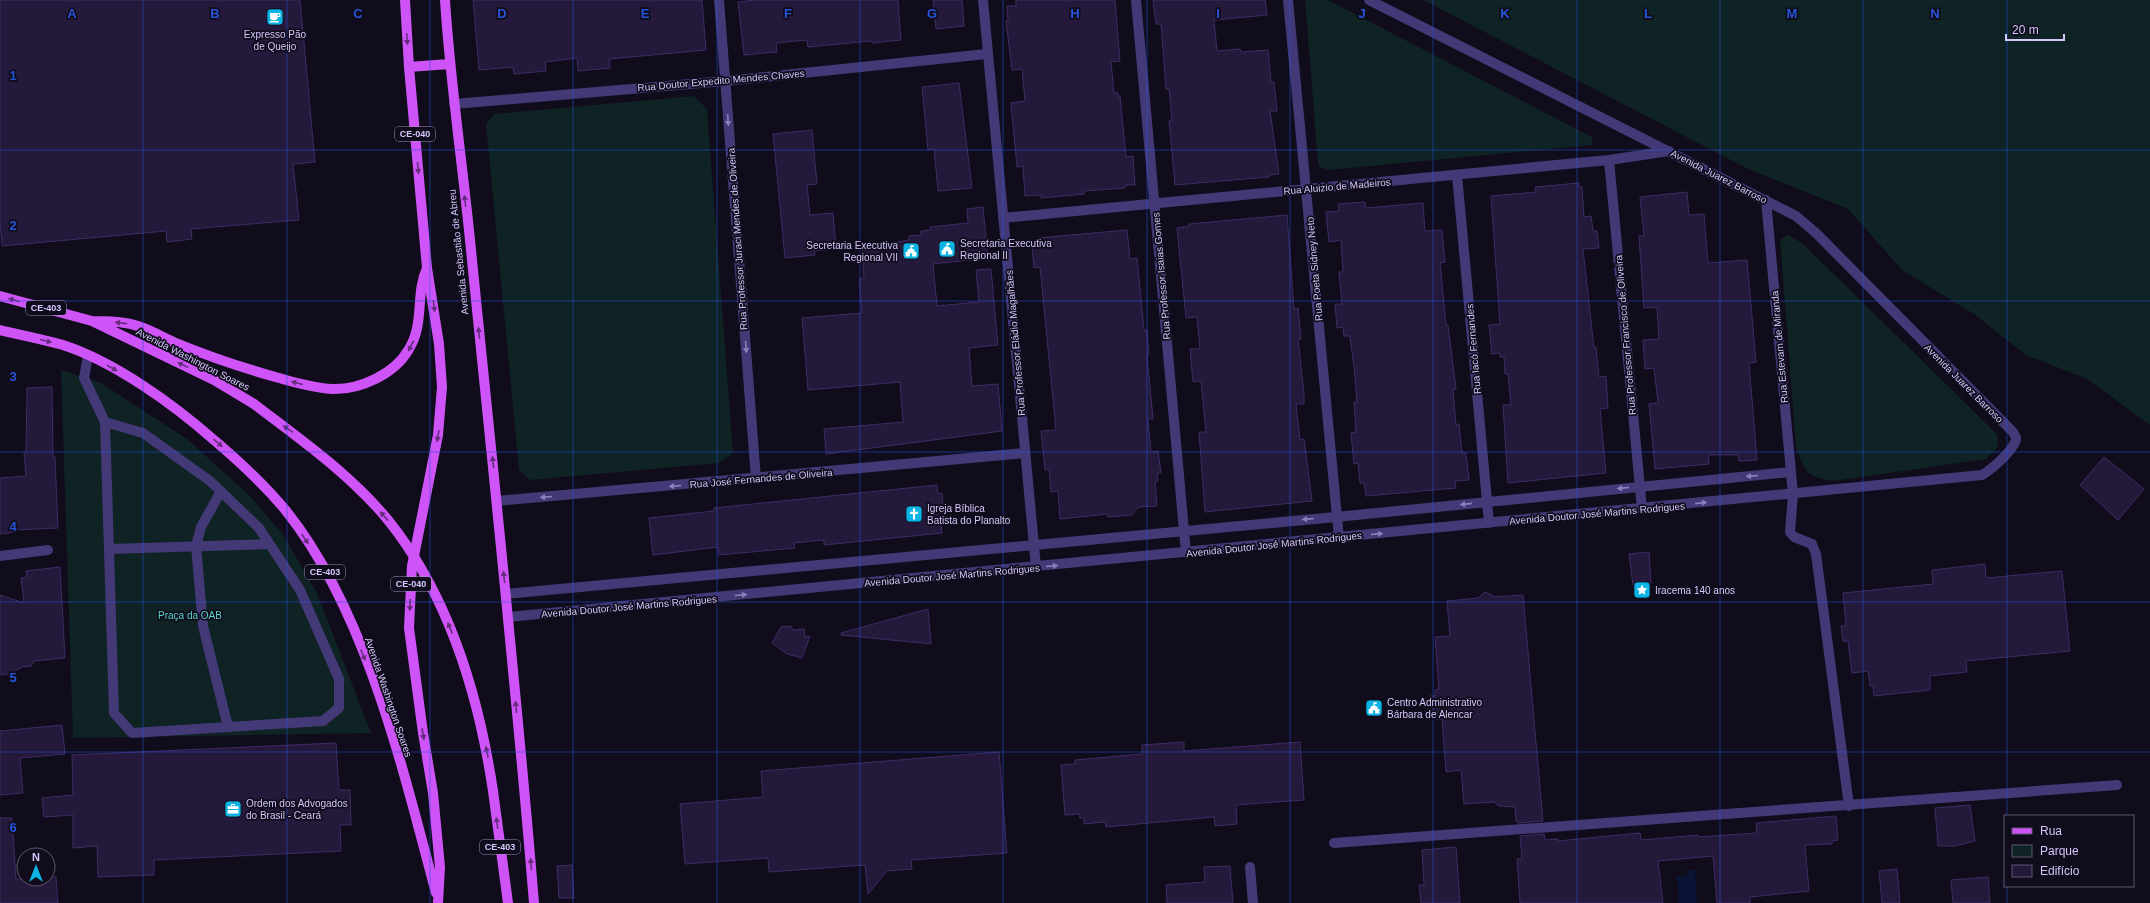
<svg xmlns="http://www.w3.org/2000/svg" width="2150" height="903" viewBox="0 0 2150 903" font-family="Helvetica,sans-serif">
  <rect width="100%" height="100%" fill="#100c1b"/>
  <path fill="#0f2224" d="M1305 0H1328L1592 137V145L1329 170 1320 167 1318 163Z
    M1423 0H2150V425L2087 379 2026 355 1974 314 1902 270 1848 209 1746 168Z
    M694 96 707 109 733 453 719 463 530 480 519 470 486 124 494 114Z
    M1787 235 1802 243 1997 434C2000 447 1996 450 1986 459L1834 481C1805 476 1806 473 1796 447L1780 240Z
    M61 370 101 383 187 439 249 495 282 533 317 593 371 733 73 738Z"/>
  <path fill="#0a1435" d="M1687 870H1695L1697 903H1679L1677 877 1687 876Z"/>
  <path fill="#24193b" stroke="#3e2c65" d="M0 0H300L315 162 293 164 299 220 191 229 192 239 167 242 166 231 2 246 0 222Z
    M473 0H702L706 50 609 59 610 68 578 71 577 58 545 62 546 71 514 74 513 67 479 70Z
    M755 0H898L901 40 872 43 871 41 808 47 807 40 776 43 777 52 744 55 738 2Z
    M933 0H962L964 26 936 29Z
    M1016 0H1115L1120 61 1111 62 1114 93H1118V96H1120L1126 157 1133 156 1135 185H1125V188L1084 191V194L1041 198V195L1025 196 1023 166 1017 167 1011 103 1025 101 1022 69 1012 70 1006 21H1008L1007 6H1016Z
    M1153 0H1265L1267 15 1214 20 1217 51 1240 49 1241 52 1268 50 1271 82H1274L1277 111H1270L1279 174 1269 175V177L1175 185 1169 121H1172L1169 89H1166L1161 24H1156Z
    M959 83 972 188 938 191 934 149 928 150 922 87Z
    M812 130 817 184 807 185 810 215 833 213 836 249 814 251 815 255 785 258 773 134Z
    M1579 183V187H1582L1584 217 1591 216 1593 231H1597L1599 248 1583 249 1594 348 1596 347 1599 377 1606 376 1608 408 1600 409 1606 473 1508 483 1503 405H1511L1508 374H1505L1504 357H1500V353L1492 354 1489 325 1500 324 1491 196 1536 192 1535 187Z
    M1687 192 1689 215 1704 214 1708 263 1747 260 1756 362 1749 363 1757 460 1739 461 1738 455H1708L1709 464 1655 469 1649 404 1658 403 1654 368 1645 369 1643 340 1659 339 1657 307 1644 308 1639 236H1644L1640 197Z
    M1365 202 1366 208 1423 203 1425 231 1442 230 1445 262 1440 263 1446 325H1448L1456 389 1453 390 1456 425 1459 424 1462 453H1466L1469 480 1455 481 1456 488 1366 496 1364 483H1360L1358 463 1354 464 1351 433 1356 432 1354 402H1357L1354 367 1350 336H1344L1343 327 1337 328 1335 304H1342L1339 272H1343L1341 240 1329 242 1326 212 1339 211 1338 204Z
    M983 207 988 258 933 264 937 306 979 302 976 270 991 269 998 345 969 348 972 386 998 384 1002 431 826 454 824 429 903 422 900 382 808 390 802 318 862 313 859 279 864 278 862 250 898 247V242L909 240V236L921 235V231L930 230V227L968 223 967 209Z
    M1287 215 1294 309 1298 308 1301 339H1298L1304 394V404H1296L1300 440 1304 439 1312 501 1205 512 1199 432H1206L1201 381 1193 382 1190 349H1200L1197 317 1186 318 1177 228 1189 226V224Z
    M1127 230 1130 259 1137 258 1144 330H1147L1149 354H1147L1153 419H1148L1151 452 1158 451 1161 473H1157L1158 481 1155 482 1157 506 1138 507 1132 515 1108 517V514L1060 519 1058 491 1051 492 1049 469 1045 470 1041 431 1056 430 1040 267 1034 268 1032 247 1038 246 1037 238Z
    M52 387 53 456 55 457 58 528 16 530V532L0 534V478L26 476 24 453H26L27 388Z
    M2104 457 2144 489 2118 520 2080 485Z
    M937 485 938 494 942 493 945 525H941L942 533 824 545V540L794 543 795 548 719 555 718 547 653 555 649 518 714 511V508Z
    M1649 552 1651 583 1633 585 1629 554Z
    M1985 564 1986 578 2062 571 2070 651 1966 661 1967 672 1930 676V690L1874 696 1873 686H1870L1868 671 1852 673 1848 641H1843L1841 626H1846L1843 593 1933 584 1932 570Z
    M60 567 65 658 34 661 31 666 22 667 10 674 0 675V595L24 603 21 578 27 577 26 571Z
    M1485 592 1495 597 1523 595 1543 821 1518 823 1516 821 1515 807 1499 806 1494 802 1464 804 1461 770 1446 772 1442 719 1437 720V714H1431L1430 696H1435V690L1439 689 1435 637 1450 636 1447 601 1478 598Z
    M928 609 931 644 841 635V633Z
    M791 626 793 630 804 629 805 637 810 636 802 658 787 654 772 643 781 627Z
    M62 725 65 754 20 758 23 793 0 795V731Z
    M1184 742V751L1300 742 1304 800 1236 805 1237 824 1215 826 1214 817 1106 827 1105 822 1084 824V818H1080L1079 814 1065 815 1061 765 1075 764V760L1142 754V745Z
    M336 743 339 790H350L351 825H340L341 851 154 860V875L98 877 97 846 73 848V815L44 817 42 798 73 795 72 755Z
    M999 752 1007 853 911 860 912 869 887 871 868 894 865 865 769 872 768 858 685 864 680 804 763 797 761 771Z
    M1970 805 1975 841 1955 846H1938L1935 808Z
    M1836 816 1838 840 1832 841V844L1805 845 1809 891 1750 897V903H1717L1713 856 1658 861 1663 903H1520L1517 859H1522L1520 836 1544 834 1545 840 1558 839V841L1640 833 1641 840 1698 835V837L1757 833 1756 823Z
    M0 818H12L16 879 56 877 58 903H0Z
    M1456 847 1460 903H1421L1419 885H1424L1422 850Z
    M572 865 574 898H559L557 866Z
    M1230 866 1233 903H1167L1166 885 1205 882 1204 867Z
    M1897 869 1900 903H1882L1879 871Z
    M1988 877 1990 903H1953L1951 880Z"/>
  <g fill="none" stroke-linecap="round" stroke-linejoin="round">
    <path stroke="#433977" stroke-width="10" d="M88 356 84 378 105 422 114 713 132 733 323 721 339 708V679L300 590 259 528 210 481 143 433 105 422
      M221 491 201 527 196 546 203 626 228 727
      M109 549 269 544"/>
    <path stroke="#433977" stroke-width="10" d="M719 0 756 479
      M983 0 1036 567
      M1136 0 1186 553
      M1288 0 1339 538
      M454 104 725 81 987 54
      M1609 160 1642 509
      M1457 175 1489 523
      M1766 200 1793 494 1790 532 1794 537 1812 544 1816 554 1849 806
      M1003 218 1609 160 1669 151
      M497 501 1025 453
      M0 556 48 550
      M506 594 1336 517 1791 472
      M508 617 1982 475C1992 469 2012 452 2016 440 2017 437 2014 434 2012 431L1816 233 1796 216 1369 0
      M1334 843 2117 785
      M1250 867 1253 903"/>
    <path stroke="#cf54f7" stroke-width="10" d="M405 0 409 67 427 268 439 344 442 387 438 435 412 566 409 628 423 733 433 793 440 867 438 903
      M445 0C450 80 462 160 470 240 492 461 516 682 534 903
      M409 67 449 64
      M0 296 92 321 214 380 254 404
      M92 321C103 321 115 321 125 323 142 325 160 336 176 343 210 357 243 368 279 378 296 383 314 388 332 389 360 390 395 374 409 349 425 323 415 294 427 268
      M0 330C21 335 42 339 63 345 115 362 173 404 214 440 240 462 265 485 287 512 367 613 403 770 436 893
      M493 791 508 903"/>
    <path stroke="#cf54f7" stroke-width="10" d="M254 404C301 440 350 474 388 520 449 596 479 697 493 791"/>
  </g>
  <defs><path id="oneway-solid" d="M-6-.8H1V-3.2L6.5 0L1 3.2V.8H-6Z"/></defs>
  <g fill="#662c7e">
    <use href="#oneway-solid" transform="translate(407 39) rotate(87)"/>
    <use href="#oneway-solid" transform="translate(418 168) rotate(85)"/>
    <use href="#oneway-solid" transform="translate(465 201) rotate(-97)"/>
    <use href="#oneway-solid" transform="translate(14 300) rotate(-165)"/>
    <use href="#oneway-solid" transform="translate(434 306) rotate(83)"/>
    <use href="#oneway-solid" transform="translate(121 323) rotate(-174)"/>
    <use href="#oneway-solid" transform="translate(479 333) rotate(-96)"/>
    <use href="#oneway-solid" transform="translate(46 341) rotate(14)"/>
    <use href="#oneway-solid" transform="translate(411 346) rotate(117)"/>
    <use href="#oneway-solid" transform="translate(183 365) rotate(-154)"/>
    <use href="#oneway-solid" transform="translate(112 368) rotate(29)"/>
    <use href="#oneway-solid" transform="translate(297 383) rotate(-166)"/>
    <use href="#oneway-solid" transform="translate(288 429) rotate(-145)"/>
    <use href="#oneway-solid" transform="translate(438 436) rotate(100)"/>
    <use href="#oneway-solid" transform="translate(218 443) rotate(41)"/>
    <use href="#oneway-solid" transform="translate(493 462) rotate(-96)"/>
    <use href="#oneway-solid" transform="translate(384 516) rotate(-132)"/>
    <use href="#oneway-solid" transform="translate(305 539) rotate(56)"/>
    <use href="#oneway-solid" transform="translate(504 577) rotate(-96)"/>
    <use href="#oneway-solid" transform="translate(410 605) rotate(92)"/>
    <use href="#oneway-solid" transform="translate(450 628) rotate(-113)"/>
    <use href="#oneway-solid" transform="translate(363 655) rotate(68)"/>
    <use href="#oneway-solid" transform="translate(516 707) rotate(-96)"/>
    <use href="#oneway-solid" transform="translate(423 734) rotate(81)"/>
    <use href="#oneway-solid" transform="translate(487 752) rotate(-101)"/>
    <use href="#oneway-solid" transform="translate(497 823) rotate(-98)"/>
    <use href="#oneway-solid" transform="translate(531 864) rotate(-95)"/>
  </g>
  <g fill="#8c80ba">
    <use href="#oneway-solid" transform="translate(728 120) rotate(86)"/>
    <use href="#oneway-solid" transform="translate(746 347) rotate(86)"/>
    <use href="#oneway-solid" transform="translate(1752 476) rotate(175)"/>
    <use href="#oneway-solid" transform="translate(675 486) rotate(175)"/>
    <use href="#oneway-solid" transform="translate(1623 488) rotate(174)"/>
    <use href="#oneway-solid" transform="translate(546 497) rotate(175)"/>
    <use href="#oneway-solid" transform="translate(1701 503) rotate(-6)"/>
    <use href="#oneway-solid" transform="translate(1466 504) rotate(174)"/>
    <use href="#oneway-solid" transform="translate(1308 519) rotate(175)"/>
    <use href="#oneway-solid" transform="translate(1377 534) rotate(-5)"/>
    <use href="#oneway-solid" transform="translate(1052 566) rotate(-5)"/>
    <use href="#oneway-solid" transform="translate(741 595) rotate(-5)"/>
  </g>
  <path fill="none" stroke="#2654da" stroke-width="1" stroke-opacity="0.55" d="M143 0V903M287 0V903M430 0V903M573 0V903M717 0V903M860 0V903M1003 0V903M1147 0V903M1290 0V903M1433 0V903M1577 0V903M1720 0V903M1863 0V903M2007 0V816M0 150H2150M0 301H2150M0 452H2150M0 602H2150M0 752H2150M2007 886V903"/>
  <defs>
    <g id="cafe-square" transform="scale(0.9)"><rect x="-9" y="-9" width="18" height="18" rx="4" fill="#0bb4e5" stroke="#100c1b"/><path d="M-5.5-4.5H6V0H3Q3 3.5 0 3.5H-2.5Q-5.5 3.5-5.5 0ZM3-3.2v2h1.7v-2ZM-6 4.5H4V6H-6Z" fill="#fff"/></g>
    <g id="civic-square" transform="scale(0.9)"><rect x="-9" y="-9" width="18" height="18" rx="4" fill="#0bb4e5" stroke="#100c1b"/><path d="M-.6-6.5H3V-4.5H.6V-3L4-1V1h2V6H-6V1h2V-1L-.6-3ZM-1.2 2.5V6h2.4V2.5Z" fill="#fff"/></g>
    <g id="church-square" transform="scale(0.9)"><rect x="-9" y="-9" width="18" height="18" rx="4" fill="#0bb4e5" stroke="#100c1b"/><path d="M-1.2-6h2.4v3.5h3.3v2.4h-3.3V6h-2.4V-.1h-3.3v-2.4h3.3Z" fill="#fff"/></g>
    <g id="sight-square" transform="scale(0.9)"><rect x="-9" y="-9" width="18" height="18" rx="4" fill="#0bb4e5" stroke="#100c1b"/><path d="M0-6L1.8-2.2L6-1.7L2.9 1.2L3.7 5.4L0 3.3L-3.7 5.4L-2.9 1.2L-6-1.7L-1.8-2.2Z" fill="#fff"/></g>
    <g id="office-square" transform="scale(0.9)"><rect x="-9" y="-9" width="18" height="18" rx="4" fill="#0bb4e5" stroke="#100c1b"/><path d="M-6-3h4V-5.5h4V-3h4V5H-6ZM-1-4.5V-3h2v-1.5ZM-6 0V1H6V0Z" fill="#fff"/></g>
  </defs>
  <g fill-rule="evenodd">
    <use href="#cafe-square" x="275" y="17"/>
    <use href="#civic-square" x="947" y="249"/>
    <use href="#civic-square" x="911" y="251"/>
    <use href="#church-square" x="914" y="514"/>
    <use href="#sight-square" x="1642" y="590"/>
    <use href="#civic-square" x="1374" y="708"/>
    <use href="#office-square" x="233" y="809"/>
  </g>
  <g text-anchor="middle" stroke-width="3.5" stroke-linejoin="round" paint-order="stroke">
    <g fill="#100c1b" stroke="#9990b8" stroke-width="1">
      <rect x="395" y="127" width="40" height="14" rx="3"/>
      <rect x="26" y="301" width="40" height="14" rx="3"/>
      <rect x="305" y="565" width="40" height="14" rx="3"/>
      <rect x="391" y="577" width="40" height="14" rx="3"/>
      <rect x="480" y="840" width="40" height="14" rx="3"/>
    </g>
    <g font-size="9" font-weight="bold" fill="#d4c8fc">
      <text x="415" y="137">CE-040</text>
      <text x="46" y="311">CE-403</text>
      <text x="325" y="575">CE-403</text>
      <text x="411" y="587">CE-040</text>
      <text x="500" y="850">CE-403</text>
    </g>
    <g font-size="10" fill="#d4c8fc" stroke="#100c1b" text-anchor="start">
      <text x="275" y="38" text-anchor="middle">Expresso Pão<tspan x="275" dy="12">de Queijo</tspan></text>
      <text x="960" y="247">Secretaria Executiva<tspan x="960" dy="12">Regional II</tspan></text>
      <text x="898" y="249" text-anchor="end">Secretaria Executiva<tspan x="898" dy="12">Regional VII</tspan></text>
      <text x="927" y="512">Igreja Bíblica<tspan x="927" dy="12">Batista do Planalto</tspan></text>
      <text x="1655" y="594">Iracema 140 anos</text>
      <text x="1387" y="706">Centro Administrativo<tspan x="1387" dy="12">Bárbara de Alencar</tspan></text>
      <text x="246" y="807">Ordem dos Advogados<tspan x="246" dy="12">do Brasil - Ceará</tspan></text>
    </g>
    <g font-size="10" fill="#d4c8fc" stroke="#100c1b">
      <text transform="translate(721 80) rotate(-5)" y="4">Rua Doutor Expedito Mendes Chaves</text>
      <text transform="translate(1719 176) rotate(27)" y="4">Avenida Juarez Barroso</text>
      <text transform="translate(1337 186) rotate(-5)" y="4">Rua Aluizio de Madeiros</text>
      <text transform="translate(737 239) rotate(-94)" y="4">Rua Professor Juraci Mendes de Oliveira</text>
      <text transform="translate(458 252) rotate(-96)" y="4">Avenida Sebastião de Abreu</text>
      <text transform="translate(1314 269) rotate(-95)" y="4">Rua Poeta Sidney Neto</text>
      <text transform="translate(1161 276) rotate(-95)" y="4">Rua Professor Isaias Gomes</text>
      <text transform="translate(1625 335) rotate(-95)" y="4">Rua Professor Francisco de Oliveira</text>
      <text transform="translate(1015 343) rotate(-95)" y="4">Rua Professor Eládio Magalhães</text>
      <text transform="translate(1779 347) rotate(-95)" y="4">Rua Estevam de Miranda</text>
      <text transform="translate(1473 349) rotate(-95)" y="4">Rua Iacó Fernandes</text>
      <text transform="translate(193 359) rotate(27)" y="4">Avenida Washington Soares</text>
      <text transform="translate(1964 383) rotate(45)" y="4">Avenida Juarez Barroso</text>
      <text transform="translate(761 478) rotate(-5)" y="4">Rua José Fernandes de Oliveira</text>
      <text transform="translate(1597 513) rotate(-5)" y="4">Avenida Doutor José Martins Rodrigues</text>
      <text transform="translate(1274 544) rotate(-6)" y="4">Avenida Doutor José Martins Rodrigues</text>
      <text transform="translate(952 575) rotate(-5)" y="4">Avenida Doutor José Martins Rodrigues</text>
      <text transform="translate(629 606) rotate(-5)" y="4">Avenida Doutor José Martins Rodrigues</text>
      <text transform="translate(389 697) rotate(71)" y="4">Avenida Washington Soares</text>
    </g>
    <g font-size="10" fill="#59d7c8" stroke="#100c1b">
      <text x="190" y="619">Praça da OAB</text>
    </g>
  </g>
  <g font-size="13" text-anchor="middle" font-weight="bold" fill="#2654da" stroke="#100c1b" stroke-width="3.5" stroke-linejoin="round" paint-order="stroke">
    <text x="72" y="18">A</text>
    <text x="215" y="18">B</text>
    <text x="358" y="18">C</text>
    <text x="502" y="18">D</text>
    <text x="645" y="18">E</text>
    <text x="788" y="18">F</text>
    <text x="932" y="18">G</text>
    <text x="1075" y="18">H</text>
    <text x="1218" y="18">I</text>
    <text x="1362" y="18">J</text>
    <text x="1505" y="18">K</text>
    <text x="1648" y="18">L</text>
    <text x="1792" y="18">M</text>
    <text x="1935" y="18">N</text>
    <text x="13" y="80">1</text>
    <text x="13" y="230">2</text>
    <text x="13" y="381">3</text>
    <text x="13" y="531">4</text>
    <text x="13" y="682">5</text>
    <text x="13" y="832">6</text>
  </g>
  <rect x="2004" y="815" width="130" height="72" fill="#100c1b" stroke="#5e5775"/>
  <rect x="2012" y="828" width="20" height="6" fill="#cf54f7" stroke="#5e5775"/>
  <text x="2040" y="835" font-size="12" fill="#d4c8fc">Rua</text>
  <rect x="2012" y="845" width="20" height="12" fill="#0f2224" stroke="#5e5775"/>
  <text x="2040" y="855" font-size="12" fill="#d4c8fc">Parque</text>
  <rect x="2012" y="865" width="20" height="12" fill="#24193b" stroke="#5e5775"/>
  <text x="2040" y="875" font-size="12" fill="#d4c8fc">Edifício</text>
  <g transform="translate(36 867)"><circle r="19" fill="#100c1b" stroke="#5e5775"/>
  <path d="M0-3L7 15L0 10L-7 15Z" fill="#0bb4e5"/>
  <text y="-6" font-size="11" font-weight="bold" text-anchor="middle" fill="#d4c8fc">N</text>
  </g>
  <path d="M2006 34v6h58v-6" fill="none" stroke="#d4c8fc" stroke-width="2"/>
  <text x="2012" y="34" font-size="12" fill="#d4c8fc" stroke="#100c1b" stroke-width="3" paint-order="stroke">20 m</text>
</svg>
